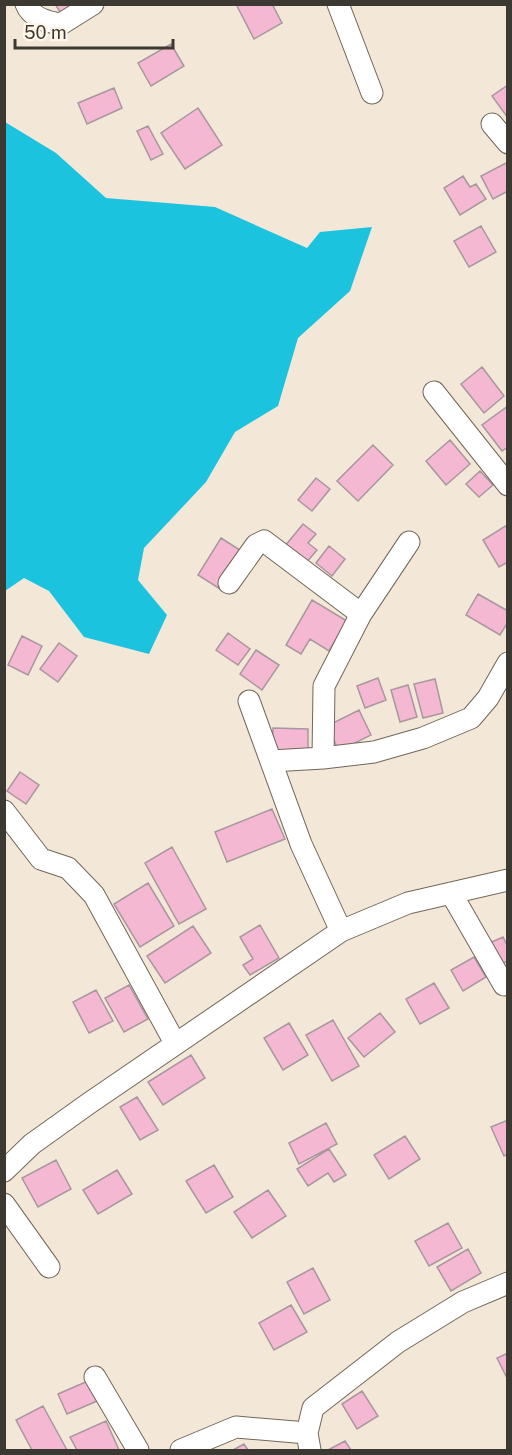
<svg xmlns="http://www.w3.org/2000/svg" width="512" height="1455" viewBox="0 0 512 1455" font-family="'Public Sans',sans-serif">
  <rect width="100%" height="100%" fill="#f3e8d8"/>
  <path fill="#1bc3df" d="M5 122 56 153 106 198 215 207 307 248 320 232 372 227 350 291 298 338 278 406 235 432 206 482 144 548 138 580 167 615 149 654 84 637 49 591 24 578 5 591Z"/>
  <path fill="#f4b8d3" stroke="#a9969e" stroke-width="1.5" d="M55 4H79L62 15Z
    M240 4H272L282 23 254 39 237 6Z
    M171 44 184 66 151 86 138 63Z
    M508 85V118L492 96Z
    M114 88 122 108 87 124 78 103Z
    M198 108 222 145 185 169 161 133Z
    M148 126 163 154 151 160 137 131Z
    M508 162V191L493 199 481 176Z
    M463 176 470 187 476 184 486 199 460 215 444 188Z
    M481 226 496 252 469 267 454 241Z
    M482 367 504 396 484 413 461 384Z
    M508 406V447L502 451 482 425Z
    M450 440 470 464 446 485 426 461Z
    M373 445 393 465 358 501 337 481Z
    M480 471 493 485 479 497 466 484Z
    M316 478 330 489 312 511 298 500Z
    M303 524 316 534 308 543 317 550 306 563 285 546Z
    M507 525 508 562 499 567 483 540Z
    M221 538 243 552 220 589 198 575Z
    M329 546 345 559 332 576 316 563Z
    M478 594 508 611V622L500 635 466 615Z
    M312 600 347 621 329 651 310 639 301 654 286 645Z
    M228 633 250 649 238 665 216 650Z
    M22 636 42 646 28 675 8 665Z
    M59 643 77 656 58 682 40 669Z
    M256 650 279 665 262 690 240 674Z
    M378 678 386 700 365 708 357 686Z
    M435 679 443 713 423 718 414 684Z
    M408 685 417 717 400 722 391 690Z
    M359 710 371 735 339 751 327 726Z
    M273 728 308 729V752L272 751Z
    M20 772 39 785 26 804 7 791Z
    M272 809 285 839 227 862 215 832Z
    M172 847 206 909 179 924 145 863Z
    M148 883 174 926 140 947 114 904Z
    M260 925 279 958 250 975 243 965 253 959 240 937Z
    M193 926 211 953 165 983 147 956Z
    M503 937 508 947V961L494 967 485 945Z
    M474 957 486 977 463 991 451 970Z
    M434 983 449 1008 420 1024 406 999Z
    M129 985 148 1019 124 1032 105 998Z
    M96 990 113 1021 89 1033 73 1002Z
    M380 1013 395 1032 364 1057 348 1038Z
    M333 1020 359 1066 332 1081 306 1035Z
    M289 1023 308 1055 283 1070 264 1038Z
    M191 1055 205 1078 163 1105 148 1082Z
    M137 1097 158 1130 140 1140 120 1107Z
    M508 1120V1154L504 1156 491 1127Z
    M326 1123 337 1144 299 1164 289 1143Z
    M405 1136 420 1159 389 1179 374 1155Z
    M329 1149 346 1175 334 1182 328 1173 308 1186 297 1169Z
    M56 1160 71 1189 38 1207 22 1178Z
    M214 1165 233 1197 206 1213 186 1181Z
    M117 1170 132 1194 98 1214 83 1190Z
    M268 1190 286 1216 252 1238 234 1212Z
    M448 1223 462 1248 429 1266 415 1241Z
    M468 1249 481 1273 451 1291 437 1267Z
    M313 1268 330 1300 304 1314 287 1282Z
    M291 1305 307 1332 274 1350 259 1323Z
    M508 1353V1380L497 1358Z
    M88 1381 97 1401 67 1414 58 1394Z
    M362 1391 378 1416 357 1429 342 1404Z
    M43 1406 67 1450H32L16 1420Z
    M106 1421 119 1450H77L70 1437Z
    M345 1441 351 1450H328Z
    M244 1444 248 1450H233Z"/>
  <g fill="none" stroke-linecap="round" stroke-linejoin="round">
    <g stroke="#716759" stroke-width="23">
      <path id="minor" d="M26 4C31 18 48 22 61 24L93 4
        M338 4 372 93
        M492 124 508 143
        M434 392 508 485
        M409 542 361 614 324 686 323 758 374 752 423 738 471 718 488 698 508 663
        M229 583 256 545 264 541 361 614
        M249 701 301 844 341 931
        M271 761 323 758
        M4 811 41 859 68 868 94 895 175 1043
        M451 893 504 985
        M4 1171 32 1144 88 1104 341 931 408 903 508 880
        M4 1204 49 1267
        M95 1377 138 1450
        M181 1450 236 1427 307 1433
        M310 1450 307 1433 313 1408 398 1342 463 1302 508 1283"/>
    </g>
    <use href="#minor" stroke="#fff" stroke-width="21"/>
  </g>
  <rect width="512" height="1455" fill="none" stroke="#3c3832" stroke-width="12"/>
  <path d="M15 39v9h158v-9" fill="none" stroke="#3c3832" stroke-width="3"/>
  <text x="24" y="39" font-size="18" fill="#3c3832" stroke="#fff6e9" stroke-width="4.5" paint-order="stroke">50 m</text>
</svg>
